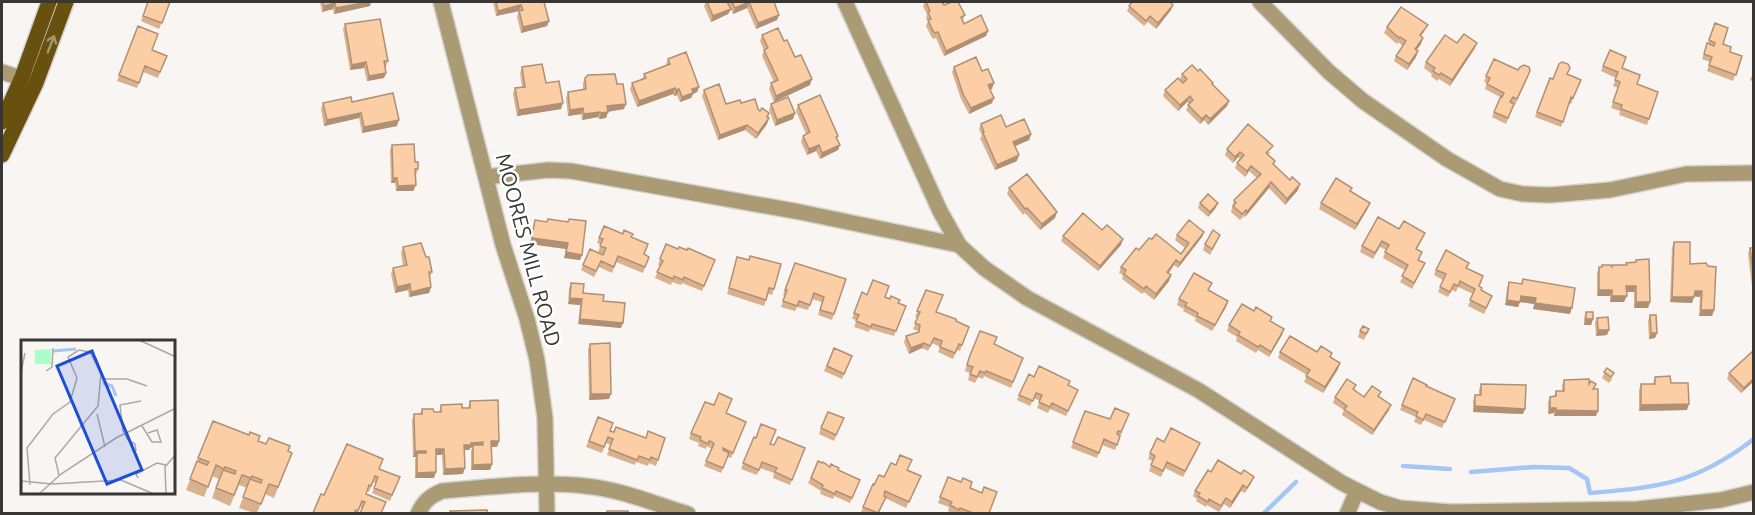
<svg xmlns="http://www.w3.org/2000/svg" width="1755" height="515" viewBox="0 0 1755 515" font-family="Ubuntu,sans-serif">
  <rect width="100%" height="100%" fill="#f8f5f2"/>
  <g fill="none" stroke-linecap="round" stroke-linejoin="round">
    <path stroke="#a5c5f4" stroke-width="4.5" d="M1403 466 1450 469
      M1471 472 1533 467 1569 468 1587 479 1590 493C1660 487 1695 484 1754 439
      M1263 514 1296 482"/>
    <g stroke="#d5d3d0" stroke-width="18">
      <path id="minor" d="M441 2 503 245 527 319 537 360 545 418 547 514
        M845 2 940 211 959 245 984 268 1027 298 1198 390 1342 483 1380 502 1400 508 1451 512 1638 509 1721 500 1754 492
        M1260 2 1329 72 1363 101 1447 159 1500 189 1523 194 1550 195 1610 190 1686 174 1754 173
        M2 72 33 82
        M486 177 548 170 571 171 800 212 959 245
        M418 514C423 502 430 496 442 491 489 487 538 481 585 486 620 489 655 504 688 514
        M1347 514 1357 491"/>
    </g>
    <g stroke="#d5d3d0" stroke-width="18">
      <path id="major" d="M2 122 22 77 49 2
        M2 155 36 83 66 2"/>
    </g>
    <use href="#minor" stroke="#ab9b75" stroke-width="15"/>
    <use href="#major" stroke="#68510f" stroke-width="15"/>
  </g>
  <path fill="#d9b18e" d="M148 2H170L159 29 141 21Z
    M320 2H371L370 6 334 14 333 9 322 12Z
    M493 2H546L545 4 549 21 547 26 521 33 517 17 519 11 496 16Z
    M706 2H774L779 15 777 20 756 29 747 8 733 14 731 9 728 14 711 22 704 6Z
    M925 2H942L944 5 965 15 963 20 964 24 988 31 986 36 944 56 936 38 933 39 931 36 926 26 928 21 926 18 927 14 923 6Z
    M1128 2H1170L1173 5 1171 10 1156 29 1148 22 1144 26 1127 11 1131 3Z
    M1715 23 1723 44 1730 52 1742 56 1733 81 1707 71 1710 62 1702 59Z
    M345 24 388 61 386 67H384L386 73 384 78 367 81 364 68 350 70 343 29Z
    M138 26 152 50 167 56 158 78 143 72 137 88 117 81Z
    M1387 27 1425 31 1421 36V44L1416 50 1418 51 1416 57 1407 70 1394 61 1396 56 1403 46 1398 42 1397 44 1384 33Z
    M762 35 784 41 795 57 810 85 774 102 769 89 771 83 774 82 762 56 764 50 760 41Z
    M1457 43 1475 48 1450 86 1439 79 1437 81 1431 76 1432 74 1424 68 1426 62Z
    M1610 50 1622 69 1637 84 1658 92 1647 125 1619 115 1620 111 1611 108 1618 88 1613 86 1616 78 1601 71Z
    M668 59 699 87 697 92 693 94 691 98 680 102 677 95 674 96 673 94 637 107 630 89 632 83 642 80 644 74 667 66 666 64Z
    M522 67 546 83 561 109 517 116 513 94 515 88 522 87 520 73Z
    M954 67 982 71 992 89H990L992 103 969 114 961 99 952 72Z
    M1754 71V82L1750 80Z
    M1182 74 1213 85 1229 101 1227 106 1208 125 1204 120 1200 124 1186 110 1189 104 1187 102 1178 111 1163 96 1165 90 1180 79Z
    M1568 75 1581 80 1571 104 1569 103 1561 127 1535 117 1550 78 1553 79Z
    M1486 76 1528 77 1515 105 1514 104 1506 124 1492 117 1500 97 1485 89 1487 83 1484 82Z
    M585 78 617 84 624 109 608 112 606 118 599 119 598 117 582 120 581 114 568 116 566 98 568 92 583 90V83Z
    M704 90 726 104 741 103 758 109 760 111 769 113 767 124 756 139 745 130 718 140 702 96Z
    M352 102 397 126 362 133 359 118 324 126 321 109 323 103Z
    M771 104 795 113 793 119 775 126 769 110Z
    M798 105 838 136 837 139 840 145 838 150 820 159 816 151 807 155 801 142 803 136 806 134 796 111Z
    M981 124 1006 127 1031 134 1029 140 1015 146 1017 161 995 170 980 138 982 136 979 129Z
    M392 145 415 162 418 169 416 175H415L416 185 413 191H396L395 183H391L390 150Z
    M1227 149 1271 152 1268 154 1275 161 1274 164 1298 190 1285 205 1269 188 1245 217 1244 216 1240 220 1231 212 1234 200 1257 178 1249 171 1245 177 1235 168 1237 163 1240 159 1238 157 1233 163 1225 155Z
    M1009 188 1055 218 1040 230 1025 213 1023 215 1007 194Z
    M1352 188 1351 191 1368 208 1355 230 1319 209 1321 203Z
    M1200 203H1218L1215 209 1208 217 1198 208Z
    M548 219 568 222 569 219 582 255 580 260 564 258 566 249 530 244 533 226 535 220 547 222Z
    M604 226 631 237 644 254 649 257 643 273 616 262 612 273 599 267 594 277 581 270 583 265 603 255V254L598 252 601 245 597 243Z
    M1399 229 1425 233 1417 249 1420 258 1419 260 1425 263 1412 289 1400 282 1406 271 1383 258 1386 250 1380 247 1373 259 1360 252 1362 246Z
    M1102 230 1121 245 1098 271 1061 241 1063 236Z
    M1204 232 1202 237 1178 268 1174 265 1168 273 1171 275 1169 281 1154 300 1144 292 1142 294 1122 279 1123 275 1119 273 1121 267 1181 254 1185 248 1175 240 1177 235Z
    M1218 240 1210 255 1203 250 1205 244Z
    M1674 242 1690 264 1714 310 1712 316H1699L1700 297 1694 296 1692 303 1670 302 1672 247Z
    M666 244 678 249 715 260 702 291 682 283 681 285 672 282 671 285 655 278 660 266 658 265Z
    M403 247 432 272 430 277 431 287 429 293 409 297 408 290 395 293 391 274 393 268 403 266 401 253Z
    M1750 248H1754V302L1748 254Z
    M737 257 774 289 772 295 768 294 764 306 727 294Z
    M1636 260 1650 302 1648 308H1634V292H1626L1624 302H1610V296H1597V273L1599 267H1601L1602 265 1612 267 1626 265V263L1635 262Z
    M795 263 846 279 832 320 818 315 822 302 812 299 808 310 797 307 795 311 781 307 785 296 783 295Z
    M1469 263 1467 268 1481 282 1479 286 1481 290 1490 301 1484 314 1468 306 1473 294 1458 287 1456 292 1452 290 1448 297 1438 292 1443 280 1434 275 1436 270Z
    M1523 279 1570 314 1533 309 1534 304 1520 302 1518 307 1505 305 1507 288 1509 282 1521 284Z
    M571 283 583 293 621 328 578 324 580 305 568 304 569 289Z
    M926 290 936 312 969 327 960 351 957 350 953 359 938 352 940 347 932 343 928 351 922 348 909 354 904 342 906 336 918 332V331L913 329 918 318 915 317Z
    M1209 290 1228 301 1226 307 1212 331 1195 321 1196 318 1183 311 1184 309 1177 305 1179 299Z
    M862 292 867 295 885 297 906 306 894 336 870 329 869 332 854 327 857 320 852 319Z
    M1254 311 1272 317 1271 321 1284 329 1282 335 1269 357 1258 350 1256 353 1236 341 1237 337 1227 331 1229 325Z
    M1586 312 1593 319 1591 325H1584V318Z
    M1650 315 1657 333 1655 338 1649 339 1648 321Z
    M1597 318 1607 335 1596 336 1595 323Z
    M1369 329 1364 340 1358 337 1360 331Z
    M980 331 994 345 1023 358 1011 388 984 376 983 379 978 377 975 383 968 380 970 373 965 371 967 364Z
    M590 344 609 399 589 400 588 349Z
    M834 348 852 356 842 379 824 371Z
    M1754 350V381L1741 393 1727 379 1729 373Z
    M1280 352H1317L1330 357 1340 363 1338 369 1323 393 1304 382 1307 375 1278 358Z
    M1607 368 1612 379 1609 383 1602 378Z
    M1034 377 1070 381 1068 385 1078 390 1066 416 1050 409 1048 413 1037 408 1040 401 1034 398 1030 406 1017 400 1019 395Z
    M1655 377 1671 383 1687 410 1639 411V390L1641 384H1653Z
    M1564 380 1589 384H1596L1594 389 1596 416H1554V413L1548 414V402L1550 397H1554L1556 391H1562V385Z
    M1481 384 1523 414 1473 412V401L1475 395H1479V390Z
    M1356 385 1354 390 1364 397H1379L1389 410 1372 435 1342 415 1344 410 1333 403 1335 397Z
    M1426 386 1455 399 1442 428 1424 420 1421 425 1414 422 1416 417 1400 410 1402 405Z
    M470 401 499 441 497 447H492V464L490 470H471V451L472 448H470L469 450H464L463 474 443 475 442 455H436L434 478H415V459L416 457H413L412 420 414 414H420L422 409 434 412H439L441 405 468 408Z
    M1085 411 1110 419 1129 414 1115 450 1102 445 1097 458 1071 448Z
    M726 413 746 422 731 458 728 457 721 473 704 466 711 449 710 448 707 446 706 449 698 446 699 443 689 439 691 433Z
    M598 417 610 431 614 432 646 438H665L656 466 649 463 648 466 636 462 635 465 607 455 611 445 606 443 602 453 586 447Z
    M213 421 258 441 292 453 274 498 265 494 257 513H254L239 508 247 488 239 485 230 506 212 498 219 479 212 476 204 497 186 490Z
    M841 424 834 441 819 434 821 428Z
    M754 437 774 445 805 448 790 485 773 478 774 473 760 468 757 475 741 469Z
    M1164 442 1198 449 1183 477 1165 468 1161 477 1149 471 1153 461 1148 459 1150 453Z
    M818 461 860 480 850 503 834 496 833 499 820 494 821 491 808 483Z
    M379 469 400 477 390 501 372 493 376 483 373 482 369 492 367 491 366 494 381 513H360L362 508 360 507 357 513H313L324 495Z
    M908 470 921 476 906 508 885 498 879 513H863L861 512 874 485 884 477Z
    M1211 472 1252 482 1245 493 1241 491 1230 508 1224 504 1219 512 1207 505 1206 507 1196 501 1197 499 1193 496 1195 491Z
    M948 477 961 482 970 488 989 513H953L948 511 949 507 938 503Z"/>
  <path fill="#b09074" d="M368 2H371L370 6 334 14 336 8Z
    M749 2 747 8 733 14 735 8Z
    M335 3 333 9 322 12 324 6Z
    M521 5 519 11 496 16 498 11Z
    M1173 5 1171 10 1156 29 1158 23Z
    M731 9 728 14 711 22 713 16Z
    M779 15 777 20 756 29 758 23Z
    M549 21 547 26 521 33 523 27Z
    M988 31 986 36 944 56 946 51Z
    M1423 38 1421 44 1413 55 1415 49Z
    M1477 43 1475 48 1450 86 1452 80Z
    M1418 51 1416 57 1407 70 1409 64Z
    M366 62 364 68 350 70 352 65Z
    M386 73 384 78 367 81 369 76Z
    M812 79 810 85 774 102 776 96Z
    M994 83 992 89 986 91 988 85Z
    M699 87 697 92 693 94 691 98 680 102 682 97 692 89Z
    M675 88 673 94 637 107 639 101Z
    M679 89 677 95 674 96 676 90Z
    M1190 96 1187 102 1178 111 1180 105Z
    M994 98 992 103 969 114 971 108Z
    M1229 101 1227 106 1208 125 1210 119Z
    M563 103 561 109 517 116 519 110Z
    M626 104 624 109 605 112 607 106Z
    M583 108 581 114 568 116 570 110Z
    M600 112 598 117 582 120 584 114Z
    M608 112 606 118 599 119 601 113Z
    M361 113 359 118 324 126 327 120Z
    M795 113 793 119 775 126 777 120Z
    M1206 115 1204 120 1200 124 1202 119Z
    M769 118 767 124 756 139 758 133Z
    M399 120 397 126 362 133 364 127Z
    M747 125 745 130 718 140 720 135Z
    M1031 134 1029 140 1011 148 1013 142Z
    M819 145 816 151 807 155 809 149Z
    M840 145 838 150 820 159 822 153Z
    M1240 152 1238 157 1233 163 1235 157Z
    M1019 155 1017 161 995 170 997 165Z
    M1251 166 1249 171 1245 177 1247 171Z
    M393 178H397L395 183H391Z
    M1271 182 1269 188 1245 217 1247 212Z
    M1300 184 1298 190 1285 205 1287 199Z
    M416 185 413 191H396L398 186Z
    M1218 203 1215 209 1208 217 1210 212Z
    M1370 203 1368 208 1355 230 1357 224Z
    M1057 212 1055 218 1040 230 1042 224Z
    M1204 232 1202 237 1178 268 1180 263Z
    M532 238 568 243 566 249 530 244Z
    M1123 239 1121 245 1098 271 1100 266Z
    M566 252 582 255 580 260 564 258Z
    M1176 260 1174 265 1165 278 1167 272Z
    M1171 275 1169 281 1154 300 1156 294Z
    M410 284 408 290 395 293 397 287Z
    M1626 286H1636L1634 292H1624Z
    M431 287 429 293 409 297 411 292Z
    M1599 290H1612L1610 296H1597Z
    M1695 291H1702L1700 297 1692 296Z
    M1521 296 1536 298 1534 304 1520 302 1518 307 1505 305 1507 300Z
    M1612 296H1627L1624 302H1610Z
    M1672 297H1694L1692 303 1670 302Z
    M570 298 582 299 580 305 568 304Z
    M1228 301 1226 307 1212 331 1215 325Z
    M1636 302H1650L1648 308H1634Z
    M1535 303 1572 308 1570 314 1533 309Z
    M1701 310H1714L1712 316H1699Z
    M580 319 623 323 621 328 578 324Z
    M1586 319H1593L1591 325H1584Z
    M1284 329 1282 335 1269 357 1271 352Z
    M1598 330H1609L1607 335 1596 336Z
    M1651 333H1657L1655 338 1649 339Z
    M924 343 922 348 909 354 911 348Z
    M1340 363 1338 369 1323 393 1325 387Z
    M1754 378V381L1741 393 1744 388Z
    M591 394H611L609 399 589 400Z
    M1689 404 1687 410 1639 411 1641 405Z
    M1391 405 1389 410 1372 435 1374 430Z
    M1475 406 1525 409 1523 414 1473 412Z
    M1550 408H1556L1554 413 1548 414Z
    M1556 410 1598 411 1596 416H1554Z
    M491 441H499L497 447H489Z
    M483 442 481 448 473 445 469 450H462L464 445 471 443Z
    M436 449H444L442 455H434Z
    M415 451H426L424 457 417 453 416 457H413Z
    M492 464 490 470H471L473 465Z
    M465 468 463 474 443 475 445 469Z
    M436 472 434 478H415L417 473Z
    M1243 485 1241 491 1230 508 1232 502Z"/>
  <path fill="#fccea5" stroke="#b09074" stroke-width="1.5" d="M148 2H170L162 23 143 16Z
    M323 2H368L336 8 335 3 324 6Z
    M496 2H544L549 21 523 27 519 11 523 10 521 5 498 11Z
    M707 2H727L731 9 713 16Z
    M732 2H774L779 15 758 23 749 2 735 8Z
    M926 2H942L944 5 952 2H958L965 15 961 17 964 24 981 15 988 31 946 51 938 32 935 33 933 31 928 20 931 19 928 12 930 11Z
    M1132 2H1170L1173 5 1158 23 1150 16 1146 21 1129 6Z
    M1401 7 1428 25 1420 35 1423 38 1415 49 1418 51 1409 64 1396 56 1406 41 1400 37 1399 38 1387 27Z
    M380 19 388 61H384L386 73 369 76 366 62 352 65 345 24Z
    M1715 23 1728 28 1723 44 1731 47 1730 52 1742 56 1736 75 1709 65 1712 57 1704 54 1707 43 1714 46 1715 43 1709 40Z
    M138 26 158 34 152 50 167 56 160 72 145 66 139 83 119 75Z
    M778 28 784 41 787 40 795 57 801 55 812 79 776 96 771 83 778 80 764 50 768 48 762 35Z
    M1464 34 1477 43 1452 80 1441 73 1439 75 1433 71 1435 68 1426 62 1445 35 1457 43Z
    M1610 50 1626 57 1622 68 1640 75 1637 84 1658 92 1649 119 1621 109 1622 105 1613 102 1620 82 1615 80 1618 72 1603 66Z
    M686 52 699 87 692 89 693 93 682 97 679 89 676 90 675 88 639 101 632 83 646 78 644 74 670 64 668 59Z
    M976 57 982 71 988 69 994 83 988 85 994 98 971 108 963 94 954 67Z
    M1494 59 1518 70 1520 67 1524 65 1529 67 1530 71 1517 99 1513 97 1510 102 1514 104 1508 118 1494 112 1501 96 1502 97 1504 93 1487 84 1490 78 1486 76Z
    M1562 62 1568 64 1570 68 1567 74 1581 80 1573 98 1571 97 1563 122 1537 112 1550 78 1553 79 1559 64Z
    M542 64 546 83 559 81 563 103 519 110 515 88 525 87 522 67Z
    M1192 65 1198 71 1200 69 1213 83 1212 84 1229 101 1210 119 1206 115 1202 119 1188 105 1193 100 1190 96 1180 105 1165 90 1178 78 1183 83 1187 79 1182 74Z
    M615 74 617 84H623L626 104 607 106 608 112 601 113 600 112 584 114 583 108 570 110 568 92 586 89 585 78 588 75Z
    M719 84 726 104 740 100 741 103 755 99 758 109 760 111 762 108 769 113 767 117 769 118 758 133 747 125 720 135 704 90Z
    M393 93 399 120 364 127 361 113 327 120 323 103 351 97 352 102Z
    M820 95 838 136 836 137 840 145 822 153 819 145 809 149 803 136 810 132 798 105Z
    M788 97 795 113 777 120 771 104Z
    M1001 115 1006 127 1024 119 1031 134 1013 142 1019 155 997 165 983 133 984 132 981 124Z
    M1248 124 1273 146 1266 153 1275 161 1273 164 1290 180 1292 177 1300 184 1287 199 1271 182 1247 212 1246 210 1242 214 1233 206 1236 203 1234 200 1261 174 1251 166 1247 171 1237 163 1244 155 1240 152 1235 157 1227 149Z
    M414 144 415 162H418V169H415L416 185 398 186 397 178H393L392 145Z
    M1027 174 1057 212 1042 224 1027 208 1025 209 1009 188Z
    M1336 178 1352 188 1350 191 1370 203 1357 224 1321 203Z
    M1208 194 1218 203 1210 212 1200 203Z
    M1083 213 1102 230 1107 225 1123 239 1100 266 1063 236Z
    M1378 217 1399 229 1404 221 1425 233 1416 249 1422 252 1418 260 1425 263 1414 283 1402 276 1408 265 1385 252 1389 245 1382 241 1375 253 1362 246Z
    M548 219 568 222 569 219 586 221 582 255 566 252 568 243 532 238 535 220 547 222Z
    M1189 220 1204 232 1180 263 1176 260 1167 272 1171 275 1156 294 1146 286 1144 289 1124 274 1126 270 1121 267 1136 248 1139 250 1149 238 1152 239 1156 234 1181 254 1189 243 1177 235Z
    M604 226 623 234 624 230 633 234 631 237 648 244 644 254 649 257 645 267 618 256 614 267 601 261 596 271 583 265 590 249 603 255 606 248 600 246 603 239 599 238Z
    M1213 230 1220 235 1212 249 1205 244Z
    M1674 242H1690V264L1706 263 1708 266 1716 267 1714 310H1701L1702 291H1695L1694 297H1672Z
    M421 243 426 257H429L432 272H429L431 287 411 292 410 284 397 287 393 268 407 265 403 247Z
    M666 244 678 249 679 247 687 250 688 248 715 260 704 286 684 277 683 280 674 276 673 279 657 272 663 261 660 259Z
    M1750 248H1754V278Z
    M1446 250 1469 263 1466 268 1483 276 1479 286 1482 288 1481 290 1492 296 1486 308 1470 300 1475 289 1460 281 1458 286 1454 284 1450 292 1440 287 1446 274 1436 270Z
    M750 256 781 264 774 289 769 288 766 300 729 288 737 257 749 260Z
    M1649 259 1650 302H1636V286H1626L1627 296H1612V290H1599V267H1602V265H1610L1612 267V265H1627L1626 263 1636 262V260Z
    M795 263 846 279 834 314 820 310 824 297 814 293 810 305 799 301 797 306 783 301 787 290H785Z
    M1194 273 1212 283 1208 290 1228 301 1215 325 1197 316 1198 313 1185 306 1187 303 1179 299Z
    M1523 279 1575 288 1572 308 1535 303 1536 298 1521 296 1520 302 1507 300 1509 282 1522 284Z
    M873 280 889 286 885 297 890 299 891 296 900 300 898 303 906 306 896 331 872 324 871 327 856 321 859 315 854 313 862 292 867 295Z
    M571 283 584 284 583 293 604 295 603 301 625 303 623 323 580 319 582 299 570 298Z
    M926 290 943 295 936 312 956 319V321L969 327 962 345 959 344 955 353 940 347 942 341 934 338 930 346 924 343 911 348 906 336 919 332 920 325 915 323 920 312 917 311Z
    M1242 304 1254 311 1256 307 1272 317 1270 321 1284 329 1271 352 1260 345 1258 347 1238 335 1240 332 1229 325Z
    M1586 312H1593V319H1586Z
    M1650 315H1656L1657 333H1651Z
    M1608 317 1609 330H1598L1597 318Z
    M1363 326 1369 329 1366 334 1360 331Z
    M980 331 997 337 994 344 1023 358 1013 382 986 371 985 373 980 371 977 377 970 374 973 367 967 365 969 358Z
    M1290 336 1317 352 1321 346 1332 353 1330 357 1340 363 1325 387 1306 376 1310 370 1280 352Z
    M610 343 611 394H591L590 344Z
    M834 348 852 356 844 374 827 366Z
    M1754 350V378L1744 388 1729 373Z
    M1039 366 1070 381 1068 385 1078 390 1068 411 1052 403 1050 407 1039 402 1042 395 1036 393 1033 401 1019 395 1029 374 1034 377Z
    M1607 368 1614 373 1611 377 1604 372Z
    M1670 376 1671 383H1688L1689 404 1641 405V384H1655V377Z
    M1413 378 1427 385 1426 386 1455 399 1445 422 1426 414 1423 420 1416 416 1418 412 1402 405Z
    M1347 379 1356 385 1353 389 1364 397 1372 386 1381 392 1378 396 1391 405 1374 430 1344 409 1347 406 1335 397Z
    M1589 379V384L1591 381 1596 384 1593 389H1598V411L1556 410V408H1550V397L1556 396V391H1564V380Z
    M1481 384 1526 385 1525 409 1475 406V395H1481Z
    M719 393 732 399 726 413 746 422 733 453 723 448V450L729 453 723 468 706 461 714 444 712 442 709 441 708 444 700 440 701 437 691 433 705 402 714 405Z
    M498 400 499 441H491L492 464 473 465V445H483V442L471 443V445H464L465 468 445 469 444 449H436V472L417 473V453H426V451H415L414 414H422V409H433L434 412H441V405L462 404V408H470V401Z
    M1115 408 1129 414 1121 432 1118 431 1117 434 1120 436 1117 445 1104 439 1099 453 1073 442 1085 411 1110 419Z
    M828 412 844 418 836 435 821 428Z
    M598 417 613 423 610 431 614 432 616 427 646 438 648 431 665 438 658 460 651 457 650 460 639 456 637 460 609 449 613 439 608 437 604 447 589 441Z
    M213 421 249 435 250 432 260 436 258 441 266 444 269 438 290 446 288 451 292 453 278 487 269 484 261 504 243 497 250 479 261 483 262 480 252 476 251 478 242 475 234 495 216 488 223 470 235 474 236 471 225 467 224 469 216 465 208 487 190 479 197 461 207 465 209 462 198 458Z
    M761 424 776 430 770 444 774 445 778 437 805 448 792 480 775 472 777 468 762 462 759 470 743 463 754 437 756 438Z
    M1171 428 1200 443 1185 471 1167 462 1163 471 1151 465 1155 456 1150 453 1157 438 1164 442Z
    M347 444 383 459 379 469 400 477 392 495 374 488 378 477 375 476 371 486 369 485 366 494 386 502 381 513H360L365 502 362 501 358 511 356 510 354 513H313L321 494 324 495Z
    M900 455 912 460 907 470 921 476 909 502 885 491 884 496 886 497 878 513 863 507 873 484 874 485 879 475 884 477 891 463 896 465Z
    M1218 460 1241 474 1244 470 1254 477 1247 488 1243 485 1232 502 1226 498 1221 506 1209 499 1208 502 1198 496 1200 493 1195 491 1208 470 1211 472Z
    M818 461 822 463 823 462 830 467 831 464 839 468 838 470 860 480 852 498 836 491 835 494 822 488 823 485 811 478Z
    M948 477 961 482 963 478 972 482 970 488 982 493 984 487 997 492 989 513H973L960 508 959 510 950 505 952 502 940 497Z
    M487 510 488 513H450V511Z
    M607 511H628V513H607Z"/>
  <defs><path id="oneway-shaft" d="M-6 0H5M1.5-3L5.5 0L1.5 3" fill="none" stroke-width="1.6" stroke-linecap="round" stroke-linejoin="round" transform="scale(1.5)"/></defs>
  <use stroke="#a4976f" href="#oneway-shaft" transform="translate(51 44) rotate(-69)"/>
  <g text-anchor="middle" stroke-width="5" stroke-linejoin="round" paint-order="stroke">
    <g font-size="21" fill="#383736" stroke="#fff">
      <text transform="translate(528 250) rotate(75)" y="7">MOORES MILL ROAD</text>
    </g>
  </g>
  <g transform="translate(21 340)">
    <rect width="154" height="154" fill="#f8f5f2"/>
    <path d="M30 9V24H14V10Z" fill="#abfec5"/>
    <path fill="none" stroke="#a5c5f4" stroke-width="3" d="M32 11 55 9M82 43 91 46 95 56"/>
    <path fill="none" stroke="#aba9a7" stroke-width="1.5" d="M118 0 155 17M25 31 31 27 32 8M0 33 4 13M81 39H106L126 46M76 74 84 107M121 86 131 102H140L136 90 127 93M115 111 114 104 107 100 102 91 99 65 120 61M38 135 34 118 77 66 80 34 69 12 58 10M117 138 115 134 136 123 145 125M0 141 31 144 100 140 133 154M9 145 6 108 32 74 49 62 56 38 47 17 58 10M18 154 40 134 95 98 155 68M145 154 144 127 155 114"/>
    <path fill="#1d4ed8" fill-opacity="0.15" stroke="#1d4ed8" stroke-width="3" d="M71 11 121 130 86 144 36 26Z"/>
    <rect width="154" height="154" fill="none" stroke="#383736" stroke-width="3"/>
  </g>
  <rect width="1755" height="515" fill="none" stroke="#383736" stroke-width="6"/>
</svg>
